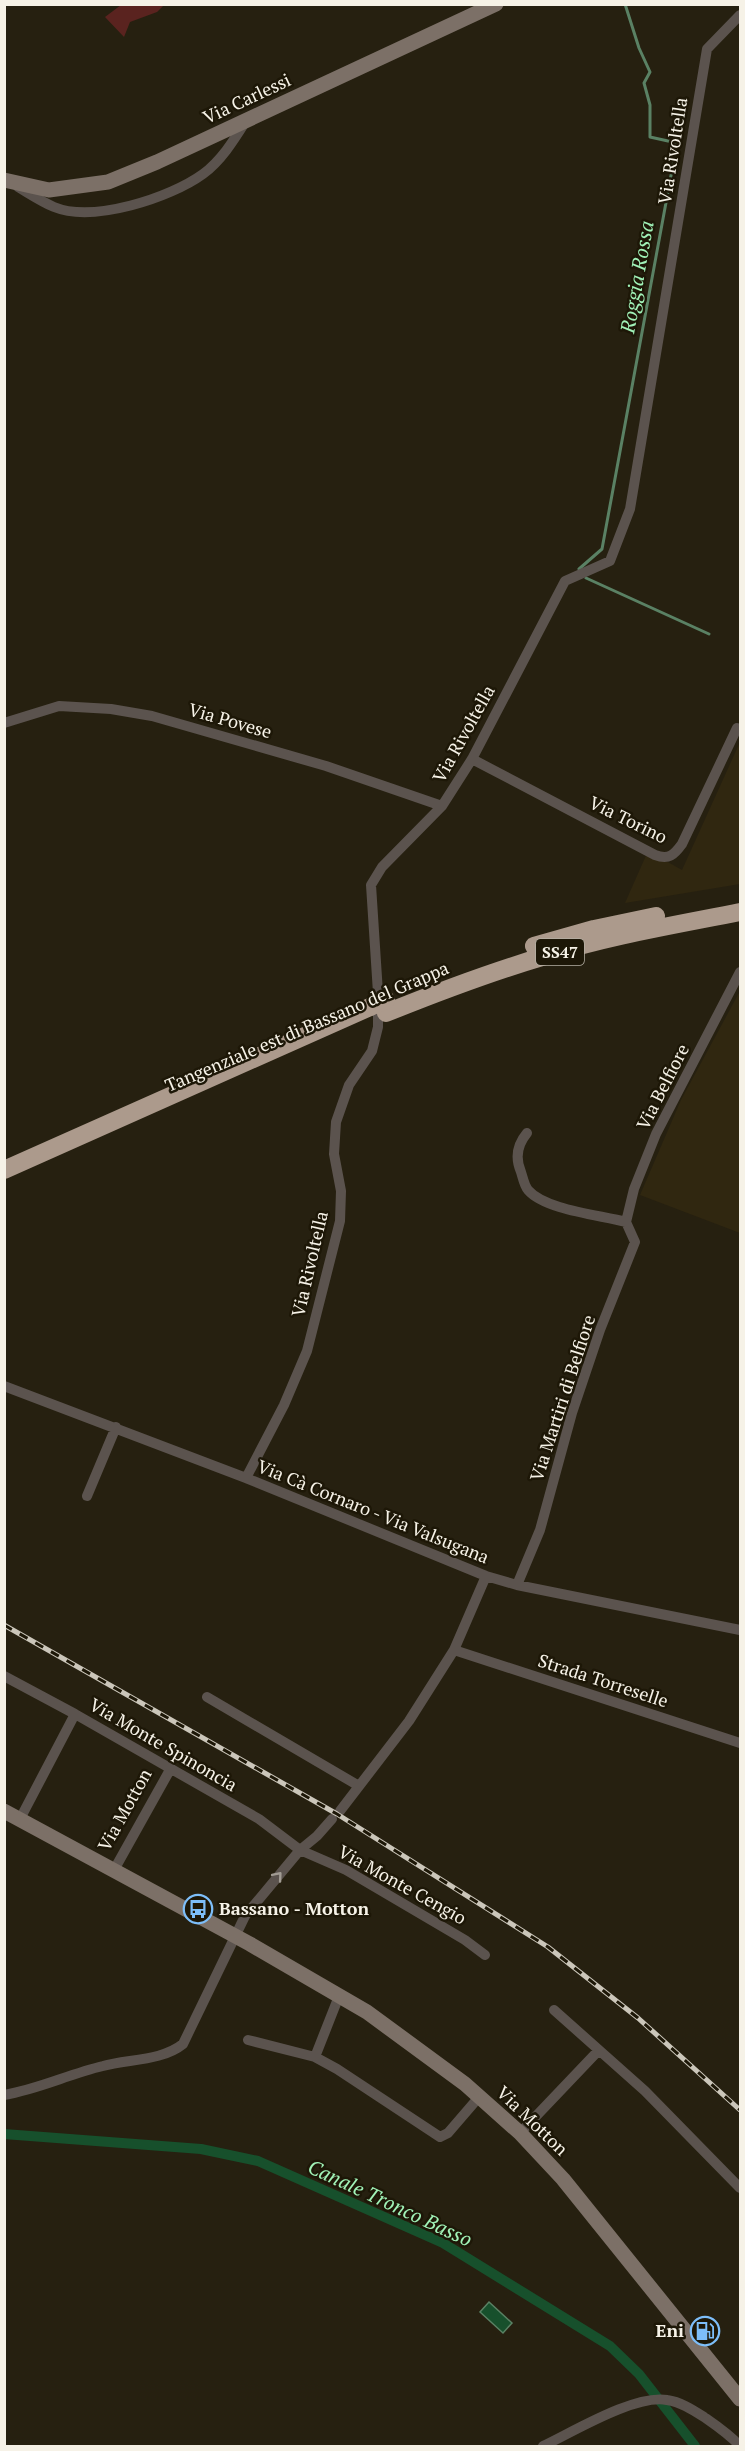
<svg xmlns="http://www.w3.org/2000/svg" width="745" height="2451" viewBox="0 0 745 2451" font-family="'PT Serif',serif">
  <rect width="100%" height="100%" fill="#262010"/>
  <path fill="#302710" d="M740 742V884L625 903 648 851 682 870Z
    M740 991V1233L640 1195 681 1100Z"/>
  <path fill="#5a231f" d="M121 5V4L164 5 157 12 130 22 124 37 105 17Z"/>
  <path fill="#17502c" stroke="#5a8164" stroke-width="1.5" d="M489 2302 512 2323 503 2333 480 2312Z"/>
  <g fill="none" stroke-linecap="round" stroke-linejoin="round">
    <path stroke="#5a8164" stroke-width="3" d="M579 569 602 549 677 143 650 137V105L644 83 650 72 639 48 625 4
      M586 578 709 634"/>
    <path stroke="#17502c" stroke-width="10" d="M4 2134 201 2149 258 2161 443 2243 610 2346 639 2374 695 2446"/>
    <path stroke="#5b534e" stroke-width="10" d="M18 187C30 194 42 202 54 207 93 223 170 198 203 174 221 161 234 140 246 121
      M4 723 59 706 111 709 152 716 326 766 442 806
      M472 759 655 855C669 860 674 855 682 844L737 728 740 730
      M527 1133C517 1145 515 1158 521 1172 523 1178 524 1185 528 1190 545 1210 600 1215 626 1222
      M626 1222 634 1189 656 1134 740 972
      M4 1386 246 1478 486 1576 517 1585 740 1630
      M246 1478 284 1405 307 1351 340 1221 341 1191 334 1154 336 1122 349 1085 372 1051 378 1027V993L371 885 382 867 442 806 472 759 565 581 610 561 630 509 707 49 740 15
      M87 1496 116 1427
      M517 1585 540 1530 572 1413 600 1330 635 1242 626 1222
      M454 1650 740 1743
      M4 1676 75 1714 259 1819 300 1850 346 1870 465 1940 485 1955
      M207 1697 359 1786
      M340 1811 409 1721 454 1650 486 1576
      M20 1819 75 1714
      M114 1870 171 1768
      M554 2010 645 2091 740 2188
      M248 2040 315 2057 337 2069 440 2137 448 2133 479 2097
      M315 2057 339 1996
      M4 2095C39 2089 69 2074 103 2066 128 2059 162 2061 183 2044L245 1916 300 1850 317 1836 332 1819
      M520 2133 599 2050
      M543 2446C573 2432 635 2394 667 2400 681 2402 693 2410 704 2417 717 2426 729 2434 740 2446"/>
    <path stroke="#7c7067" stroke-width="15" d="M4 180 49 190 108 182 157 162 496 4
      M4 1811 250 1944 367 2012 465 2084 520 2133 563 2179 740 2399"/>
    <path stroke="#ac9a8c" stroke-width="18" d="M534 946 594 929 656 916
      M386 1013C438 992 491 972 545 956 608 936 675 925 740 912
      M4 1170 370 1007"/>
    <g stroke="#cbc6ba" stroke-width="5">
      <path id="rail" d="M4 1625 337 1814 548 1947 638 2018 740 2110"/>
    </g>
    <use href="#rail" stroke="#1d1707" stroke-width="3" stroke-dasharray="9" stroke-linecap="butt"/>
    <path stroke="#ac9a8c" stroke-width="18" d="M370 1007 386 1000"/>
  </g>
  <defs><path id="oneway-chevron" d="M-2-3.5L2.5 0L-2 3.5" fill="none" stroke-width="1.6" stroke-linecap="round" stroke-linejoin="round" transform="scale(1.5)"/></defs>
  <use stroke="#a19b93" href="#oneway-chevron" transform="translate(278 1876) rotate(-50)"/>
  <defs>
    <g id="bus-ring" transform="scale(1.5)"><circle r="9.5" fill="#1d1707" stroke="#7dbef9" stroke-width="1.5"/><path d="M-5-6H5V4H4V6H2V4H-2V6H-4V4H-5ZM-3.5-4V0h7V-4ZM-3.5 1.2v1.5H-2V1.2ZM2 1.2v1.5H3.5V1.2Z" fill="#7dbef9"/></g>
    <g id="fuel-ring" transform="scale(1.5)"><circle r="9.5" fill="#1d1707" stroke="#7dbef9" stroke-width="1.5"/><path d="M-5.5-6h7V0h2V4h1.3V-2.5L3-4.5l.8-.8L6-3V5H2.5V1h-1V6h-7ZM-4.2-4.7v3.2H.2V-4.7Z" fill="#7dbef9"/></g>
  </defs>
  <g fill-rule="evenodd">
    <use href="#bus-ring" x="198" y="1909"/>
    <use href="#fuel-ring" x="705" y="2331"/>
  </g>
  <g text-anchor="middle" stroke-width="5" stroke-linejoin="round" paint-order="stroke">
    <rect fill="#1d1707" stroke="#b5b0a4" stroke-width="1.5" x="536" y="939" width="48" height="26" rx="4.5"/>
    <g font-size="16" font-weight="bold" fill="#f6f2e7">
      <text x="560" y="958">SS47</text>
    </g>
    <g font-size="18" fill="#f6f2e7" stroke="#1d1707">
      <text transform="translate(247 99) rotate(-25)" y="6">Via Carlessi</text>
      <text transform="translate(673 151) rotate(-81)" y="6">Via Rivoltella</text>
      <text transform="translate(230 721) rotate(16)" y="6">Via Povese</text>
      <text transform="translate(464 734) rotate(-61)" y="6">Via Rivoltella</text>
      <text transform="translate(628 820) rotate(26)" y="6">Via Torino</text>
      <text transform="translate(307 1027) rotate(-23)" y="6">Tangenziale est di Bassano del Grappa</text>
      <text transform="translate(663 1087) rotate(-63)" y="6">Via Belfiore</text>
      <text transform="translate(310 1264) rotate(-77)" y="6">Via Rivoltella</text>
      <text transform="translate(563 1398) rotate(-72)" y="6">Via Martiri di Belfiore</text>
      <text transform="translate(373 1512) rotate(22)" y="6">Via Cà Cornaro - Via Valsugana</text>
      <text transform="translate(603 1681) rotate(18)" y="6">Strada Torreselle</text>
      <text transform="translate(163 1745) rotate(30)" y="6">Via Monte Spinoncia</text>
      <text transform="translate(125 1810) rotate(-61)" y="6">Via Motton</text>
      <text transform="translate(402 1885) rotate(29)" y="6">Via Monte Cengio</text>
      <text transform="translate(532 2121) rotate(44)" y="6">Via Motton</text>
    </g>
    <g font-size="18" font-weight="bold" fill="#f6f2e7" stroke="#1d1707" text-anchor="start">
      <text x="219" y="1915">Bassano - Motton</text>
      <text x="684" y="2337" text-anchor="end">Eni</text>
    </g>
    <g font-size="20" font-style="italic" fill="#a1f3b8" stroke="#1d1707">
      <text transform="translate(637 277) rotate(-80)" y="7">Roggia Rossa</text>
      <text transform="translate(390 2203) rotate(25)" y="7">Canale Tronco Basso</text>
    </g>
  </g>
  <rect width="745" height="2451" fill="none" stroke="#f6f2e7" stroke-width="12"/>
</svg>
